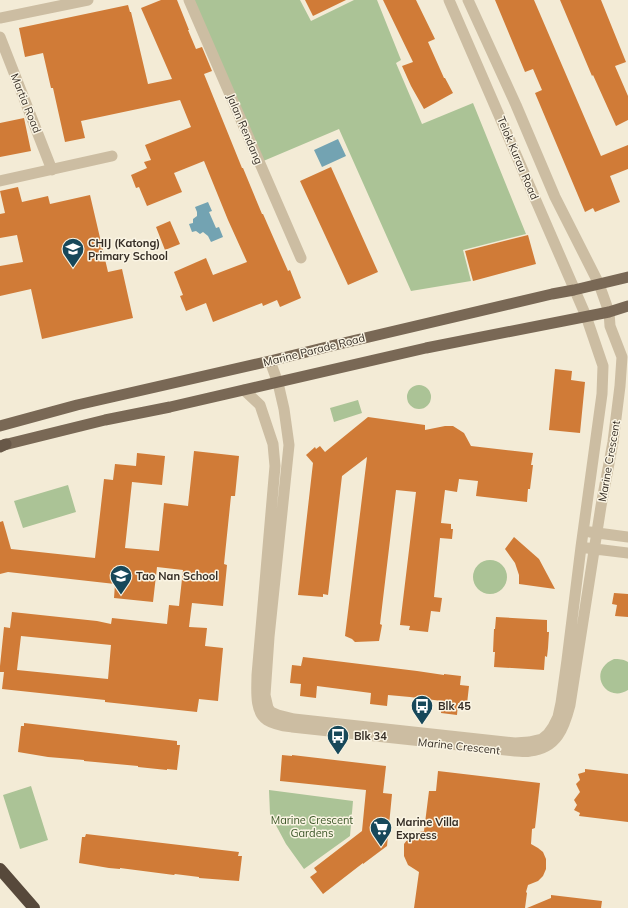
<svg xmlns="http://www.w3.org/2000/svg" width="628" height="908" viewBox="0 0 628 908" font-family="Mulish,sans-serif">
  <rect width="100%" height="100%" fill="#f3ebd6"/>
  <path fill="#abc396" d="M192 0H300L311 21 354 0H377L401 60 396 63 422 124 473 103 526 234 463 250 471 281 411 291 339 129 261 162Z
    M407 397a12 12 0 1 1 24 0a12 12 0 1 1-24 0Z
    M358 400 362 413 334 422 330 408Z
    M68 485 76 512 23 528 14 501Z
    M473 577a17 17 0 1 1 34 0a17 17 0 1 1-34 0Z
    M614 659C619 659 623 659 628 662V690C606 704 586 671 614 659Z
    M31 786 48 840 20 849 3 795Z
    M269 790 353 801 350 836 304 869 286 844 270 814Z"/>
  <path fill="#73a3b2" d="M338 139 346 156 322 167 314 150Z
    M208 202 212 211 209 212 216 228 219 227 223 237 211 242 208 236 203 232 200 234 196 231 192 232 189 224 193 223V219L197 216V212L195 207Z"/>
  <path fill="#d07b37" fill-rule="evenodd" d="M161 0H177L189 30H188L196 49 202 47 212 71 204 74 242 168H243L262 214H263L288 271 290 270 301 298 280 307 277 300 263 306 262 303 213 322 206 303 186 311 180 296 183 295 174 272 206 258 213 275 247 262 228 220 204 161 174 173 182 192 147 206 139 187 136 188 131 175 147 168 144 162 151 160 145 145 191 127 180 100 81 121 85 138 65 142 53 88H51L43 53 25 57 19 28 128 5 130 12H131L148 84 172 79 141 8Z
    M305 0H346L313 16Z
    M383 0H416L435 39 428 42 444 78H445L453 93 424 109 411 86 402 66 413 62Z
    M495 0H534L601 156 628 145V169L610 176 620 202 595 212 593 208 585 212 535 93 542 90 533 69 525 72Z
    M560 0H601L626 62 615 66 628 96V120L616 126 593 75 592 76Z
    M24 118 31 151 0 157V123Z
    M331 167 378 272 348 285 300 181Z
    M18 187 22 202 48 196 50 204 90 195 108 272 122 269 133 318 42 339 31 289 0 296V266L23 262 17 235 0 238V214L5 213 0 191Z
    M170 221 180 244 165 250 156 227Z
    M528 235 536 264 473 281 465 251Z
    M555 369 572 371 571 380 585 382 580 433 549 430Z
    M368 417 425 425V430L445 426H453L464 433 471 446 533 453 531 465H533L530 489H528L527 502 476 496 478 481 459 479 457 492 445 490 441 523 451 524V529H453L452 539 440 538 434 597 442 598 440 612 431 611 428 632 409 630 410 626 400 625 416 492 396 490 380 624 382 625 379 641 355 642 352 639 345 636 367 457 342 476 328 595 323 594V597L298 595 313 463 306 455 315 447 316 449 320 446 325 452Z
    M194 451 239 456 235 496H231L224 564 227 565 223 606 192 603 189 627 207 628 205 646 223 648 218 701 199 699 197 712 105 702V700L2 689 4 672H0V666L4 627 10 628 12 612 97 621 111 624 112 618 167 624 169 605 179 606 183 570 157 567 153 602 114 598 115 584 8 572 0 574V522L3 521 11 549 95 558 104 479 113 480 115 464 136 466 137 453 165 456 162 485 132 482 125 548 159 551 164 503 188 506ZM21 636 111 645 108 679 17 670Z
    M514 537 539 559 555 589 519 584V575L515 563 505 549Z
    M614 593 628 594V617L615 616 617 605 612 604Z
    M496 617 547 620V632H549L548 648 547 657 545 656 544 670 494 667 495 652H493L494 629H495Z
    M303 657 417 671 444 675V674L461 676 460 685 469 686 467 704 458 703 457 715 441 713 442 701 410 697 388 695 387 706 370 704 371 693 317 686 316 698 300 696 301 684 290 683 292 665 301 666Z
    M24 723 177 741V745H180L177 770 167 769V770L138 767V766L95 762 84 761V760L48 757 18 752 21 726H24Z
    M282 755 292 756V755L386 766 383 793 392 794 387 846 363 864V863L323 894 310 877 317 872 314 868 362 831 366 790 280 781Z
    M585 769 628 774V822L579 816 580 813 574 810 577 805 574 800 580 792 576 784 580 780 578 774 585 772Z
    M438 771 540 783 535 828 532 829 531 844 538 848 543 852 546 859V869L543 876 538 881 528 885 526 892 527 893 525 908H414L419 872 408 865 404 856V844L411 835 414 833 424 831 429 791H436Z
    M86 834 239 852 238 856H242L239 881 199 878V877L175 874 174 875 120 868V869L109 868 79 863 82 837H85Z
    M551 895 602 901 601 908H527L551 898Z"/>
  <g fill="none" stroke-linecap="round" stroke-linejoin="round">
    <path stroke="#ccbda2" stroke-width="11" d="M189 0 301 258
      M0 18 88 0
      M0 37 52 170
      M0 181 112 156
      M270 361 278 383 284 409 289 445 269 637 265 695 268 708 271 712 278 715 294 719 515 743 529 742 542 739 548 734 553 727 558 717 561 703 567 660 581 547 602 394 603 366 586 316
      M244 390 260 405 273 444 275 466 257 675C257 688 254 712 267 720 275 725 284 726 292 727L515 751C520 751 525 752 530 751 557 748 564 728 570 705L601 506 613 442 620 386 622 357 610 326 609 312
      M590 532 628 537
      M587 548 628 553"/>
    <path stroke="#ccbda2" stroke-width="11" d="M449 0 586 316
      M468 0 516 105 555 197 599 284 609 312"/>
    <path stroke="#796855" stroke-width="11" d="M0 426 77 405 270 361 335 345 552 294 574 290 628 277
      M0 446 105 420 170 407 426 348 609 312 628 306"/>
    <path stroke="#685848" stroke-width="11" d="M0 447 6 444"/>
    <path stroke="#57493b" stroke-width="12" d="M0 869 34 908"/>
  </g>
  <defs>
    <g id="school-pin" transform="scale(1.15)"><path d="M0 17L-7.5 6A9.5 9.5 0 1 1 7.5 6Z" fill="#17485a" stroke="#faf4e3"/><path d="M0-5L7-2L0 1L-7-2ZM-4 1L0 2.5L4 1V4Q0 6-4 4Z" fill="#fff"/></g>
    <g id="bus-pin" transform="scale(1.15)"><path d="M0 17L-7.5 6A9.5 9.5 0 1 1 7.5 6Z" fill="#17485a" stroke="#faf4e3"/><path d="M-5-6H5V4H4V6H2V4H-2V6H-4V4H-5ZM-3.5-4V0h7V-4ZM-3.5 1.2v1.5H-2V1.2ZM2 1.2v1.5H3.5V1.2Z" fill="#fff"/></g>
    <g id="supermarket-pin" transform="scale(1.15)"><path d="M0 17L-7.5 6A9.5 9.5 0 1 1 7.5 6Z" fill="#17485a" stroke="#faf4e3"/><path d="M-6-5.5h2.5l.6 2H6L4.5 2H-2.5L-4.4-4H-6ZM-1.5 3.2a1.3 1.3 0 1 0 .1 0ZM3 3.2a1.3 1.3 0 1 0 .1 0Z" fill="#fff"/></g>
  </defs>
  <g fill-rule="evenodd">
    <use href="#school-pin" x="73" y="249"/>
    <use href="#school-pin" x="121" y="576"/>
    <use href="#bus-pin" x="422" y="706"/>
    <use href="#bus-pin" x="338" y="736"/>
    <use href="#supermarket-pin" x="381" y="828"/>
  </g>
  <g text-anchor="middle" stroke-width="3" stroke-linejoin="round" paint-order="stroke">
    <g font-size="11" fill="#352d25" stroke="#faf4e3">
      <text transform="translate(26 103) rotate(68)" y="4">Martia Road</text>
      <text transform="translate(245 129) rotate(67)" y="4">Jalan Rendang</text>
      <text transform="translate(518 158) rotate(67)" y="4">Telok Kurau Road</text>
      <text transform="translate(314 350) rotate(-14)" y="4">Marine Parade Road</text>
      <text transform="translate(609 461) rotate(-80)" y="4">Marine Crescent</text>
      <text transform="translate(459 746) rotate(6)" y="4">Marine Crescent</text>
    </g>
    <g font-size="11" font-weight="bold" fill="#352d25" stroke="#faf4e3" text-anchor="start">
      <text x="88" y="247">CHIJ (Katong)<tspan x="88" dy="13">Primary School</tspan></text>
      <text x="136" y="580">Tao Nan School</text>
      <text x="438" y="710">Blk 45</text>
      <text x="354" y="740">Blk 34</text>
      <text x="396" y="826">Marine Villa<tspan x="396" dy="13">Express</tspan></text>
    </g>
    <g font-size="11" fill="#3b5627" stroke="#faf4e3">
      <text x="312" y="824">Marine Crescent<tspan x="312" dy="13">Gardens</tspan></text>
    </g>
  </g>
</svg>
